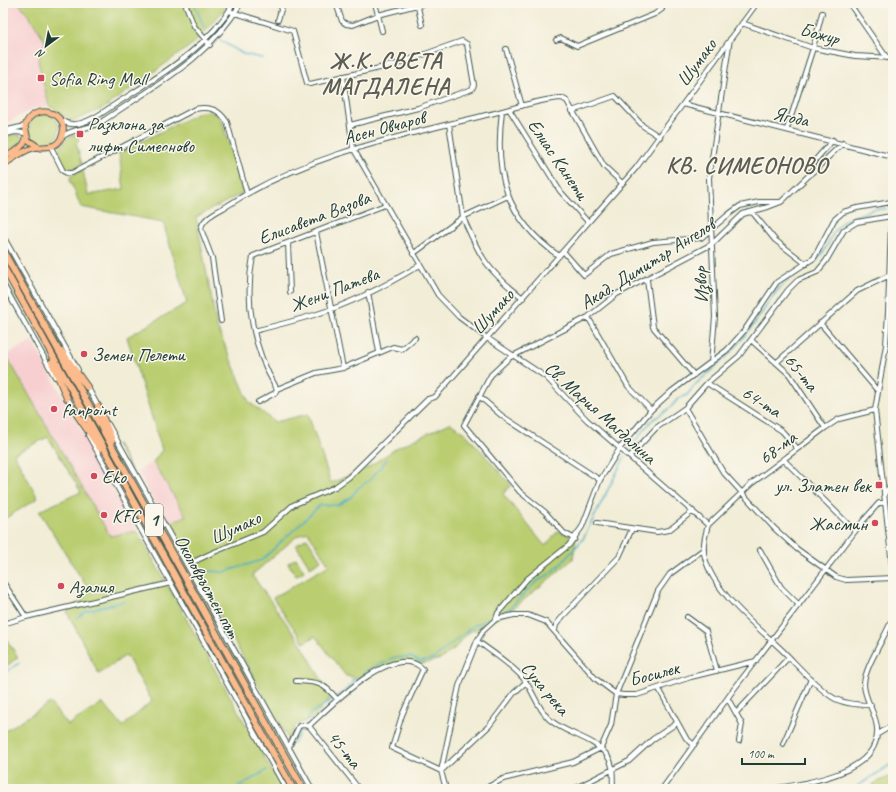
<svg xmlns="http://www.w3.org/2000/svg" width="896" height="792" viewBox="0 0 896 792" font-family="Caveat,sans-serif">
  <rect width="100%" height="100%" fill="#fbf7ec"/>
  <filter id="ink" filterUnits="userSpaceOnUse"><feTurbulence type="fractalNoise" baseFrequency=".025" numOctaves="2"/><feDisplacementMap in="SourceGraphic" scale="8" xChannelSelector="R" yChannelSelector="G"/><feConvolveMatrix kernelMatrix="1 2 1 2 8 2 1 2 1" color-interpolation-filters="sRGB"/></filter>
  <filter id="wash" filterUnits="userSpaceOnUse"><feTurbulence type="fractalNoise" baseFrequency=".012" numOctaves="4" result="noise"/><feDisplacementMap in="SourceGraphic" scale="16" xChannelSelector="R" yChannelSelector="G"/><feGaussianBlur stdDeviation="0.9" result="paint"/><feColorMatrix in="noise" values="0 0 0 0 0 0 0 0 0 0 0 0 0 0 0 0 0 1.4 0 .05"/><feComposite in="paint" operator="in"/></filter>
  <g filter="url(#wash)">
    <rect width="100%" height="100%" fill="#f2edd7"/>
    <path fill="#f7cfd1" d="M3 3H19L38 29 45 42 38 61 49 106 32 109 3 125Z
      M31 341 34 344 137 531 110 536 6 355Z
      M153 462 159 474 187 516 166 524 137 471Z"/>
    <path fill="#bace71" stroke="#6c8652" d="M19 3H227L224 10 194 43 104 108 73 121C64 117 58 110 49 106L38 61 45 42 38 29Z
      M208 111 217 115 222 121 243 193 196 217 217 327 249 402 275 422 308 414 331 483 367 468 398 447 450 423 466 434 511 485 503 494 545 546 558 531 576 538 573 559 508 613 468 633 454 649 441 659 419 665 408 662 393 664 363 679 346 676 315 636 304 643 273 598 329 565 308 532 297 536 252 575 302 645 331 697 313 719 296 725 288 739 169 523 186 516 153 462 162 450 127 337 187 303 163 222 81 207 70 180 71 176 83 170 88 195 124 189 119 153 198 113Z
      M29 129a15 15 0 1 1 30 0a15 15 0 1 1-30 0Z
      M16 134 21 136V143L3 153V138Z
      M77 135 79 140 76 143 82 164 69 171 65 169 57 152 69 136Z
      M3 240 68 356H67L3 243Z
      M3 276 51 364 3 279Z
      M27 301 300 789H298L26 302Z
      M3 344 6 355 110 536 137 531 282 789H246L245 786 240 789H3V732L50 703 68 725 102 703 123 726 152 701 126 655 99 674 67 612 90 592 39 511 81 492 48 437 14 454 38 498 6 518 3 514Z
      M116 444H117L307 786 295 766Z
      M100 452 111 469 288 789Z
      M307 538 321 560 310 567 296 545Z
      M296 558 304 571 296 576 288 563Z
      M3 634 18 657 3 669Z
      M893 775V789H875L873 784Z"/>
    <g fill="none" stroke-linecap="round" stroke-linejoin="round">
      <path stroke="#45acc5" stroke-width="1.5" d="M194 3 204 27
        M220 40 243 54 262 58
        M627 452 651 421 669 409 678 399 687 395 695 385 732 351 754 324 776 292 788 279 815 262 824 251 834 232 843 221 873 209H886
        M198 574 208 571 224 572 262 560 320 505H338L351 497 358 488 370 480 387 459
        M77 618 86 611 125 601
        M3 674 19 663
        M307 720 310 714 341 694 352 684V680L358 679 367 670 375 667 380 663H385L392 658 411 657 420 662 433 659 473 626 509 609 536 582 548 575 561 564 583 539 625 456
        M293 744 303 727
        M217 789H225
        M235 789 267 770
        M853 789 893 763"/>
    </g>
  </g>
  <g filter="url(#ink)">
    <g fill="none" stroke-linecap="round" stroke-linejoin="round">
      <g stroke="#3f574c" stroke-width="6">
        <path id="minor" d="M185 3 194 26 210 45
          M336 3 342 21 346 24 353 25 378 15 425 3
          M375 3 382 31
          M417 3 422 25
          M849 3 887 58
          M229 11 293 31 307 83 310 84 397 64 462 41 467 44 474 85 472 89 418 108 350 125
          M278 20 283 3
          M742 23 813 48 855 56 893 58
          M556 40 561 38 577 46 655 14 662 9
          M506 49 522 106
          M343 76 353 148 438 295 459 317 487 338 546 377 587 420 708 525C705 536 702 547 705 558 714 593 758 627 783 651 799 667 814 685 832 697 843 704 858 705 871 705
          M683 104 893 157
          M509 109 560 191 588 222
          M502 111C494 174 505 218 559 256
          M572 111 615 96 643 126 660 137
          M60 119C72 130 90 121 102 113 149 81 204 54 234 3
          M449 124 463 217C480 258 488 271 523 298
          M787 129 813 48 822 13
          M3 131 25 126
          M3 135 15 132 25 133
          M61 138C69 129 88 129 100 123 153 86 207 61 241 3
          M51 147 63 171 67 173H72L195 109C209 106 219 109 227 122L247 194
          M893 164 888 312 886 345 875 410 893 575
          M809 167 833 140
          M749 212 753 213 775 240 806 264
          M316 232 343 368
          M3 236 78 370
          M288 243 290 292
          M563 251 584 275 611 254 653 242 701 238 729 214 740 206 759 202H780
          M413 254 463 217 508 196
          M647 280 653 327 694 375
          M3 284 55 377
          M368 292 379 352
          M588 317 628 386 651 410
          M221 321 212 258 201 229C202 218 218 211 227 206 305 155 397 137 486 115 509 110 538 99 562 98L567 101 604 166 622 183
          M820 323 877 390
          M254 331C274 326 294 321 314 315 351 304 387 285 420 265
          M751 340 789 374 825 428
          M777 362 857 291 888 276
          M711 363 715 317 709 178 730 39
          M707 383 782 431 797 448
          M87 386 99 408
          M277 389C253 349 244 302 253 256L385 205
          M479 396 502 416 600 480
          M67 397 78 417
          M258 402 275 393 277 389 316 373 343 368 393 347 402 349 415 338
          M685 408 723 472 774 528 797 549 836 577 846 580 893 578
          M108 424 312 789
          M88 435 286 789
          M630 456 656 428 685 408 707 383 739 356 788 290 798 280 817 272 826 261 844 230 857 222 891 216
          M783 459 855 531
          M884 495 893 481
          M597 523 657 532 669 530 693 511
          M708 525 751 484 825 428 839 419 875 410
          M575 539 564 533 545 512 520 492 464 425 491 375 509 358 588 317 617 294 712 244 743 214 768 207 781 202 843 143
          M760 550 781 587 799 605
          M187 565 212 553 263 532 293 505 335 487 349 477 428 399 435 397 636 168 757 3
          M3 582 26 617
          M687 617 706 631 717 671
          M496 619 498 613 527 579 569 545 582 527 600 480 620 448 651 410 672 391 727 350 744 331 777 282 814 258 834 220 843 212 857 208 891 202
          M3 624 26 617 171 583
          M555 630 556 625 563 616 619 557 632 529
          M477 641C492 652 511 664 523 678 533 690 537 708 549 719 565 734 592 737 606 754 615 765 612 776 613 789
          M296 681C317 682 323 682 337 699
          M659 689 686 738 694 745
          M728 699 742 724 739 741
          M736 713 789 657
          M309 726C329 707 394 640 423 669L402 715 392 748 441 771 489 726 514 693 526 682
          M309 726 359 789
          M878 734 893 725
          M783 744 811 679
          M289 747 299 726 303 725 309 726
          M446 789 441 771 459 686 477 641 483 631 496 619 514 615H528L546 622 596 679 616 694 624 695H637L691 677 756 661
          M484 789 503 779 573 762 601 748 611 725 616 694 658 591 670 574 704 549
          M574 789 629 761 653 739 677 723
          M662 789 734 689 863 521 879 503H885
          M770 789C803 784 881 774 877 728 876 713 864 699 864 684 865 666 886 636 893 617"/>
      </g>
      <g stroke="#3f574c" stroke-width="7">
        <path id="major" d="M3 158C12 153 25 148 26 137
          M3 165C11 160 24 150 33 148 44 145 56 151 62 136 71 112 33 101 25 126L28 140 40 148"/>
      </g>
      <g stroke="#3f574c" stroke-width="8">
        <path id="highway" d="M3 251 303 789
          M3 266 293 789
          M62 352 87 387
          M52 362 67 398
          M98 406 112 440
          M78 416 100 448"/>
      </g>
      <use href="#minor" stroke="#fff" stroke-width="4"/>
      <use href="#major" stroke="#fbbb8d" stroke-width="5"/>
      <use href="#highway" stroke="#fbbb8d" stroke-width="6"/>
    </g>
  </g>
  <g fill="#d1495b" stroke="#fbf7ec" stroke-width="1.5">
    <rect x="37" y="74" width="8" height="8" rx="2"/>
    <rect x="76" y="130" width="8" height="8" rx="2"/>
    <circle cx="84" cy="354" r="4"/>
    <circle cx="54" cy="409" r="4"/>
    <circle cx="94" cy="476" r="4"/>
    <rect x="875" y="481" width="8" height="8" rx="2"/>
    <circle cx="104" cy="515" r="4"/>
    <circle cx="875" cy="523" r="4"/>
    <circle cx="61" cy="586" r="4"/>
  </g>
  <g text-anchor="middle" stroke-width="3" stroke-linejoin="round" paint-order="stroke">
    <rect fill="#fbf7ec" stroke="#61756b" stroke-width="1" x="145" y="504" width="18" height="32" rx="3"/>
    <g font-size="18" font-weight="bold" fill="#1f3d34">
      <text x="154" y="526">1</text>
    </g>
    <g font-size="19" fill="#1f3d34" stroke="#fbf7ec">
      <text transform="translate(820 33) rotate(15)" y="7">Божур</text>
      <text transform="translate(696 62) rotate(-54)" y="7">Шумако</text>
      <text transform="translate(791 116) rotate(13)" y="7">Ягода</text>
      <text transform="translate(384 127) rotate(-15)" y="7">Асен Овчаров</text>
      <text transform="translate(559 159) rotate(56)" y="7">Елиас Канети</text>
      <text transform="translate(314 217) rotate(-21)" y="7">Елисавета Вазова</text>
      <text transform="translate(647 263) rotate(-32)" y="7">Акад. Димитър Ангелов</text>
      <text transform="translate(700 285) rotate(-93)" y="7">Извор</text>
      <text transform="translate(334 289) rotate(-21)" y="7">Жени Патева</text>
      <text transform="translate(492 311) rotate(-48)" y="7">Шумако</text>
      <text transform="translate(802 372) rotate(51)" y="7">65-та</text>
      <text transform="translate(762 401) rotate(32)" y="7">64-та</text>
      <text transform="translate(601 412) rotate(42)" y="7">Св. Мария Магдалина</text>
      <text transform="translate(777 447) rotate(-37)" y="7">68-ма</text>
      <text transform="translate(235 527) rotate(-25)" y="7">Шумако</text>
      <text transform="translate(208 586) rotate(61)" y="7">Околовръстен път</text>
      <text transform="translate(654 673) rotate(-15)" y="7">Босилек</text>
      <text transform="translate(546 688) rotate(50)" y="7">Суха река</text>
      <text transform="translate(345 749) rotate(51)" y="7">45-та</text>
    </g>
    <g font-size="19" fill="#1f3d34" stroke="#fbf7ec" text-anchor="start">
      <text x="49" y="85">Sofia Ring Mall</text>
      <text x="88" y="130">Разклона за<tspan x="88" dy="22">лифт Симеоново</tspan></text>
      <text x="92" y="361">Земен Пелети</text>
      <text x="62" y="416">fanpoint</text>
      <text x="102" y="483">Eko</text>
      <text x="871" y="492" text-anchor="end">ул. Златен век</text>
      <text x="112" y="522">KFC</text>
      <text x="867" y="530" text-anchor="end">Жасмин</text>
      <text x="69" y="593">Азалия</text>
    </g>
    <g font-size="23" font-weight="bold" letter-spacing="1" fill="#5c5e53" stroke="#fbf7ec">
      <text x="386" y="68">Ж.К. СВЕТА<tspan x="386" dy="26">МАГДАЛЕНА</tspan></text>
      <text x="747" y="173">КВ. СИМЕОНОВО</text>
    </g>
  </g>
  <rect width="896" height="792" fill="none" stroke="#fbf7ec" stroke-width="16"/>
  <g transform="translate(46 46) rotate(212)" stroke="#fbf7ec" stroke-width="3" paint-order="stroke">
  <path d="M0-3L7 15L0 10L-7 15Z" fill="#1f3d34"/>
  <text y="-6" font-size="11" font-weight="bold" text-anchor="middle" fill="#1f3d34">N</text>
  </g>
  <path d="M742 758v6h63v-6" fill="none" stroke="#1f3d34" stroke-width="2"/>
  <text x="748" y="758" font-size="12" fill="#1f3d34" stroke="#fbf7ec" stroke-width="3" paint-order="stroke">100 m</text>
</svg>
